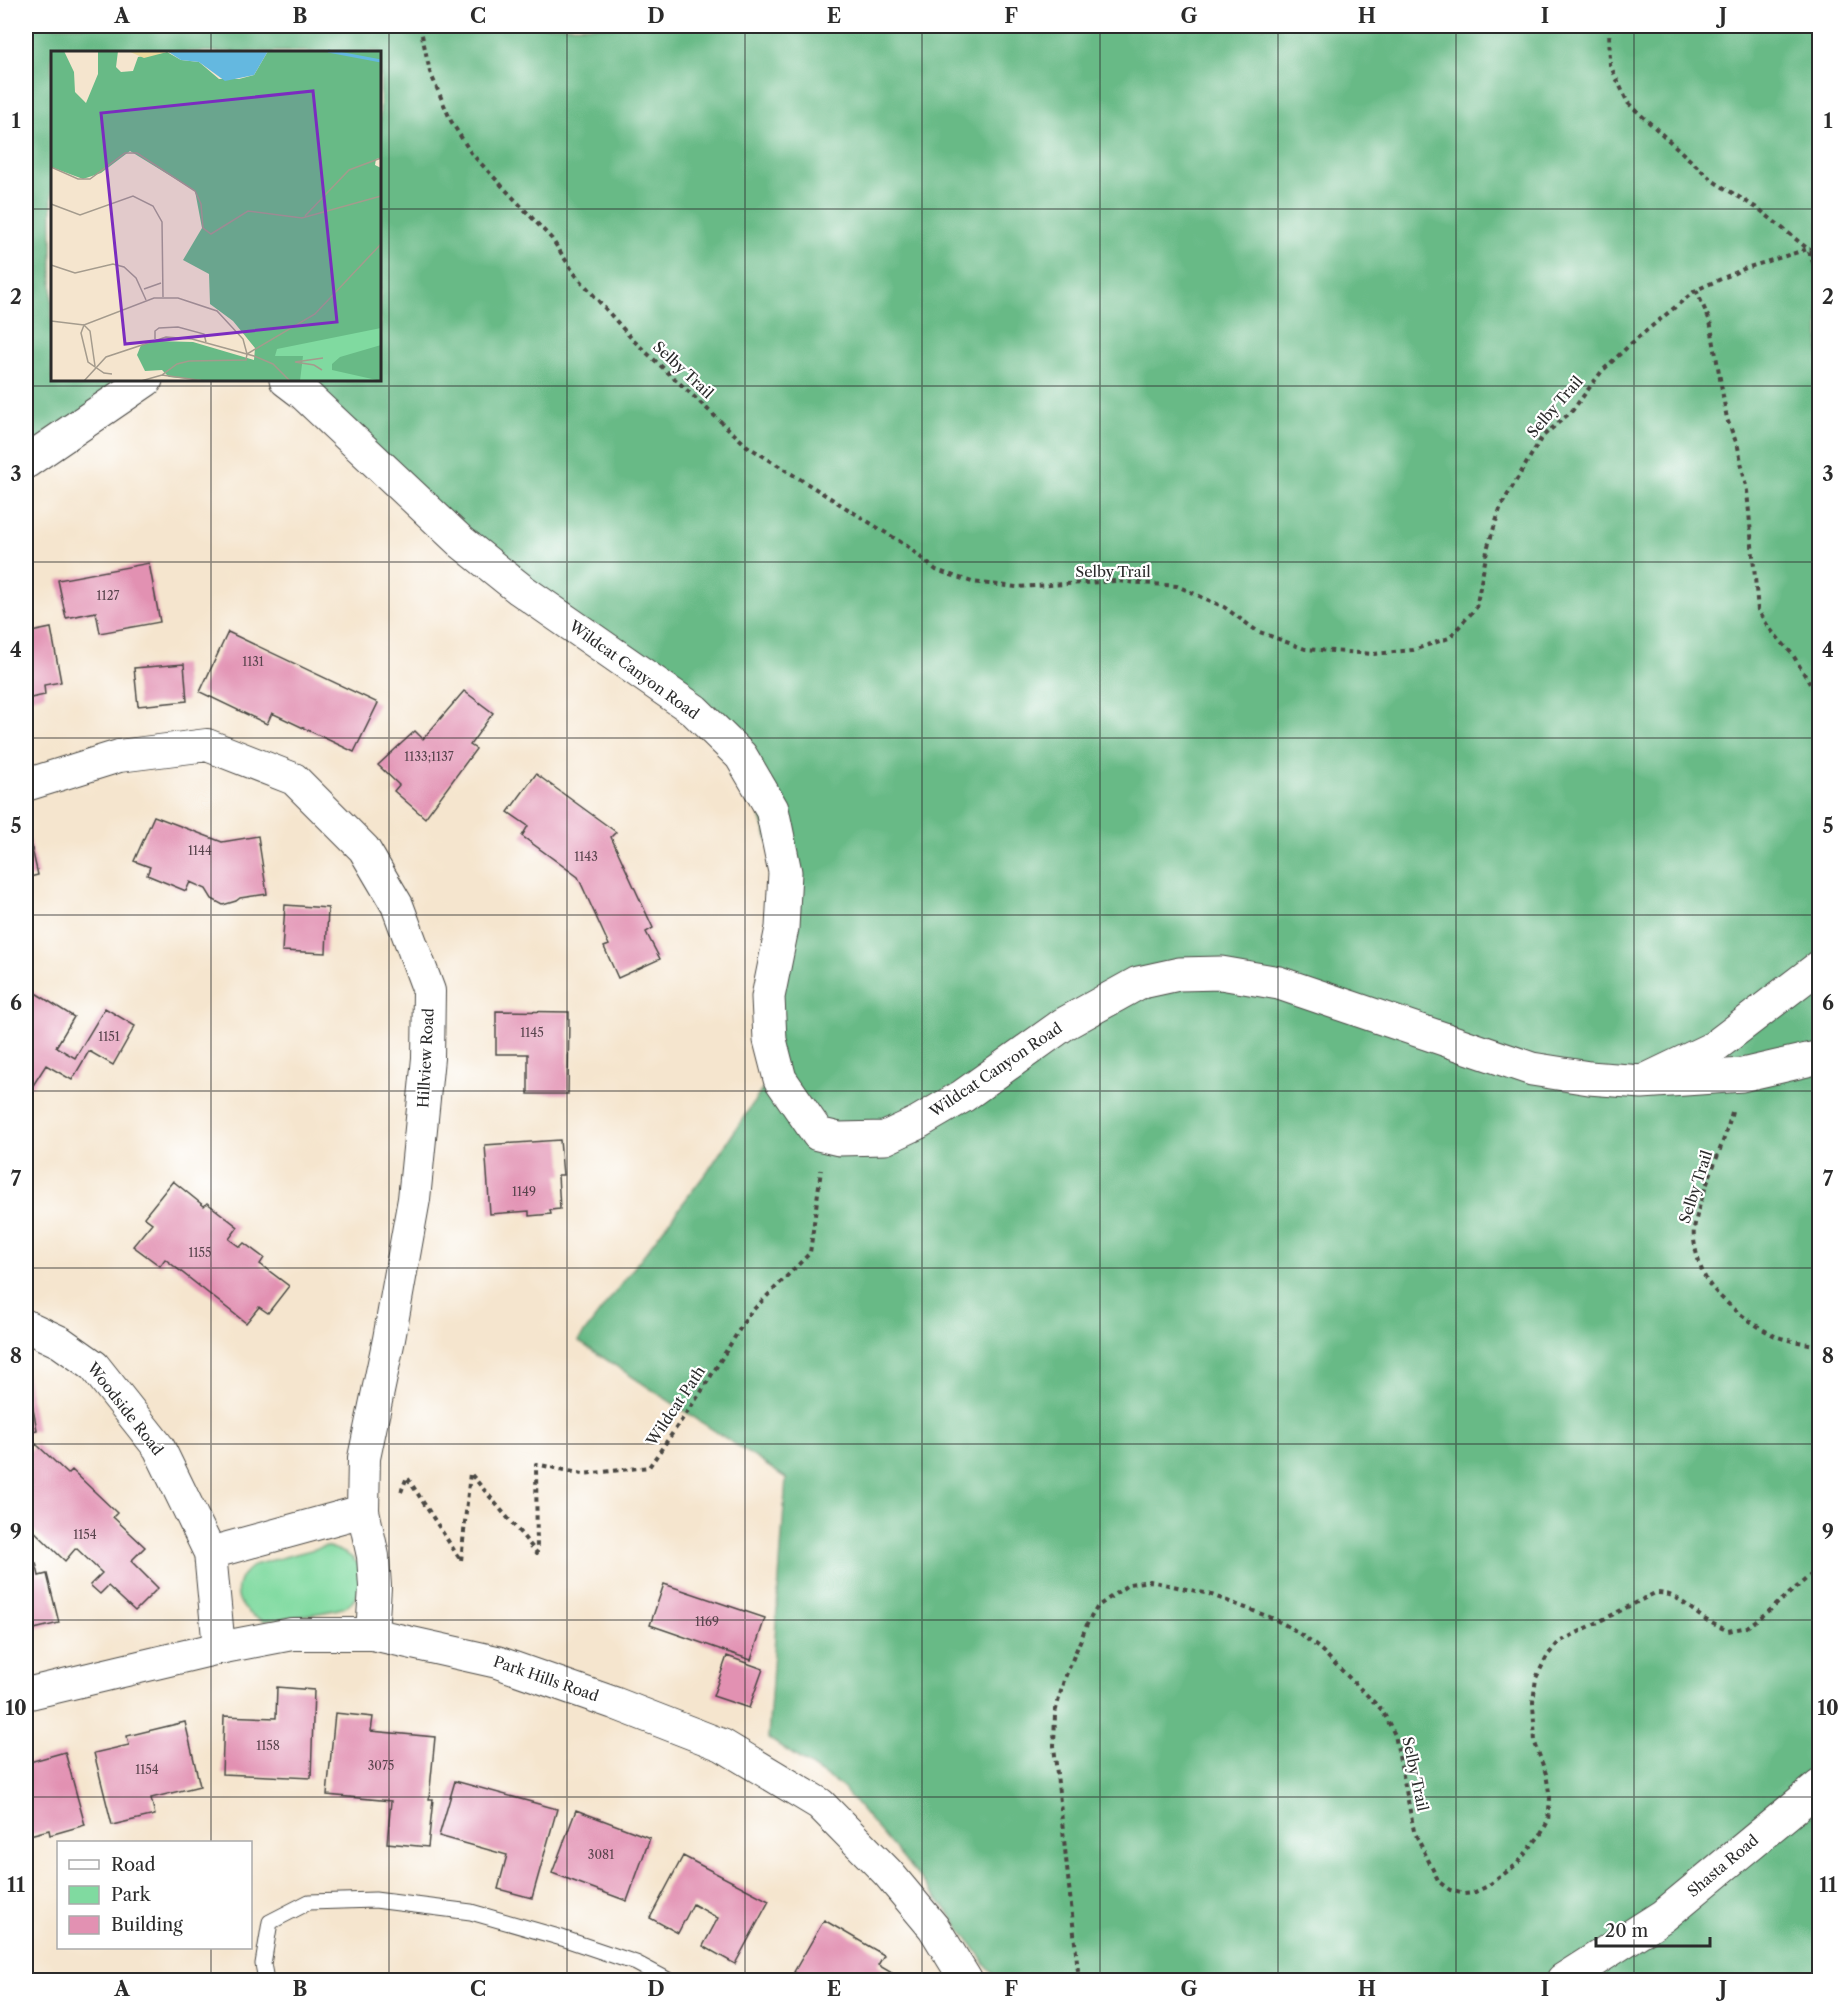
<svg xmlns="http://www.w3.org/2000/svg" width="1845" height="2006" viewBox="0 0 1845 2006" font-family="'Libre Caslon Text',serif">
  <rect width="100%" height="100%" fill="#fff"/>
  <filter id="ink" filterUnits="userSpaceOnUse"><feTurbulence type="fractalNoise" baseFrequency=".0167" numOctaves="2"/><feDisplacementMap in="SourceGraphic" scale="12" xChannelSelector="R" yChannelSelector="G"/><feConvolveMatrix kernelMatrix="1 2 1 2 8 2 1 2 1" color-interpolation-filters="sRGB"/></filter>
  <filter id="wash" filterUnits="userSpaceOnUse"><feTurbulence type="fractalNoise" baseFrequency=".008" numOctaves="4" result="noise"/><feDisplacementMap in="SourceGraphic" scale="24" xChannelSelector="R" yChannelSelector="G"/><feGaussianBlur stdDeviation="1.35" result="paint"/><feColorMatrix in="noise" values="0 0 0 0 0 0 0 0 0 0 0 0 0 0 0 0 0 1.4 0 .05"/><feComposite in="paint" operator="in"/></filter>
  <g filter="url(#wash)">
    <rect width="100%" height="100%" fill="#f5e5ce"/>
    <path fill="#80daa0" stroke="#568266" stroke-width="1.5" d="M326 1546C341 1551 358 1556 361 1573 363 1585 358 1599 347 1606 334 1613 282 1618 264 1621 235 1611 227 1583 254 1565Z"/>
    <path fill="#68ba86" stroke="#4a7258" stroke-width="1.5" d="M26 26H1819V1980H997L946 1909 841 1786 768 1738 786 1478 578 1341 712 1165 770 1078 783 887 741 755 286 380H380V52H52V380H146L26 462Z"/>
    <g id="blocks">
      <path fill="#e291b2" d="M149 563 160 622 100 633 96 612 66 618 58 580Z
        M51 628 61 682 44 685 45 695 26 699V633Z
        M228 632 378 703 354 752 272 713 267 724 200 692Z
        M184 664 187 701 138 706 134 668Z
        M464 691 493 713 470 745 476 749 425 818 394 791 399 785 378 765 415 731 423 739Z
        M536 774 616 832 611 837 653 928 646 932 660 959 618 978 604 947 609 945 578 877 522 836 528 826 508 812Z
        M154 816 222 842 258 836 267 894 240 898 236 901 223 905 212 899 206 889 190 882 186 891 147 875 150 867 134 861Z
        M30 840 38 875 26 878V841Z
        M285 905 328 908 326 953 282 951Z
        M26 987 74 1017 56 1047 75 1058 105 1008 135 1026 113 1065 89 1051 72 1080 46 1065 32 1087 26 1083 27 1020Z
        M496 1011 569 1012 568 1094H528V1054H496Z
        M560 1140 563 1175H558L560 1209 550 1210 551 1214 529 1216V1211L490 1214 485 1145Z
        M173 1181 204 1206 207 1203 238 1227 229 1239 240 1247 244 1243 264 1258 260 1264 289 1286 268 1313 259 1307 246 1323 165 1259 160 1266 133 1246 152 1223 144 1217Z
        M26 1372 37 1430 26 1433Z
        M36 1444 68 1474 72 1470 117 1513 113 1517 145 1547 131 1561 158 1588 135 1611 108 1586 100 1594 90 1585 102 1573 76 1548 65 1561 26 1523V1455Z
        M36 1563 39 1576 47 1574 59 1623 26 1631V1565Z
        M664 1584 765 1618 751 1660 650 1625Z
        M727 1656 763 1669 749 1708 713 1696Z
        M277 1687 314 1690 311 1778 222 1774 224 1716 276 1718Z
        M335 1713 373 1717 371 1731 435 1737 429 1799H433L428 1847 387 1843 391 1801 327 1795Z
        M185 1722 200 1786 151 1798 155 1815 112 1825 94 1753 129 1745 127 1736Z
        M65 1752 85 1825 50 1835 49 1830 26 1836V1763Z
        M455 1781 557 1809 532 1898 498 1889 507 1855 439 1836Z
        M576 1810 650 1838 627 1901 552 1873Z
        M683 1856 769 1901 735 1964 703 1946 718 1918 693 1904 678 1933 650 1918Z
        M824 1920 884 1955 878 1965 904 1980H808L794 1972Z"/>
    </g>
  </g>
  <g filter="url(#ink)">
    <use href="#blocks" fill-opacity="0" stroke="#494743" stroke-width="1.5"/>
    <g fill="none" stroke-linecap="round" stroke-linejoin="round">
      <g stroke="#494743" stroke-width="17">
        <path id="service" d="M266 1980 263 1964 270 1922 309 1902 375 1900 471 1912 562 1938 636 1963 668 1980"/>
      </g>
      <g stroke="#494743" stroke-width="34">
        <path id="minor" d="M26 785 119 756 207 745 294 779 364 849 397 905 429 991 428 1058 414 1199 389 1339 364 1458 363 1511 373 1556 375 1587 372 1634
          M1643 1081 1714 1047 1820 966
          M26 1326 60 1342 94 1366 159 1448 210 1553 219 1648
          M210 1553 363 1511
          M26 1694 219 1648 292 1634H372L497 1662 614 1703 722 1745 820 1804 888 1873 934 1928 966 1980"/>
      </g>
      <g stroke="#494743" stroke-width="35">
        <path id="tertiary" d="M286 380 303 393 460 541 520 589 694 710 741 756 772 809 785 872 782 928 768 997 770 1040 780 1079 818 1134 839 1139 885 1138 917 1123 963 1096 1064 1024 1138 983 1179 974 1221 973 1279 983 1532 1069 1589 1078 1642 1082 1742 1075 1820 1057
          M26 462 146 380
          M1563 1980 1663 1916 1820 1786"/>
      </g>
      <path stroke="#494743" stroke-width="4" stroke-dasharray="4.5 4.5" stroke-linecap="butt" d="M420 26 430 72 451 121 471 153 552 239 574 273 633 340 747 446 907 546 936 570 972 582 1017 587 1116 581 1177 586 1224 607 1257 631 1305 649 1374 654 1413 650 1449 638 1476 608 1488 546 1501 506 1542 437 1572 411 1602 371 1635 340 1696 290 1746 268 1808 249 1820 280
        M1609 26 1610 65 1628 103 1713 181 1760 210 1808 249H1820
        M1696 290 1710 321 1727 419 1738 447 1747 491 1758 610 1769 628 1793 655 1813 689 1820 706
        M1732 1112C1722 1152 1701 1189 1694 1229 1692 1244 1701 1274 1710 1285 1725 1304 1754 1326 1775 1336 1788 1341 1805 1343 1820 1346
        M401 1492 407 1477 461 1561 470 1473 537 1553 536 1464 583 1474 649 1467 701 1392 749 1314 810 1253 821 1170
        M1079 1980 1054 1746 1055 1713 1064 1680 1088 1622 1098 1606 1129 1584 1150 1581 1209 1594 1272 1618 1293 1629 1319 1648 1382 1710 1395 1735 1414 1831 1439 1882 1450 1890 1464 1894 1473 1893 1488 1886 1517 1864 1541 1834 1548 1821 1550 1798 1546 1774 1535 1743 1533 1702 1536 1678 1547 1656 1559 1642 1655 1593C1677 1592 1689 1609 1706 1620 1713 1624 1720 1627 1728 1631L1747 1627 1769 1611 1820 1567"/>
      <use href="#service" stroke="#fff" stroke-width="15"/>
      <use href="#minor" stroke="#fff" stroke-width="32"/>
      <use href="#tertiary" stroke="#fff" stroke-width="33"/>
    </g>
  </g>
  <path fill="none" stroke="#2b2b2b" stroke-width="1.5" stroke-opacity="0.55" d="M211 26V52M389 26V1980M567 26V1980M745 26V1980M922 26V1980M1100 26V1980M1278 26V1980M1456 26V1980M1634 26V1980M26 209H52M380 209H1820M211 380V1842M26 386H1820M26 562H1820M26 738H1820M26 915H1820M26 1091H1820M26 1268H1820M26 1444H1820M26 1620H1820M26 1797H1820M211 1948V1980"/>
  <g text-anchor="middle" stroke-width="4.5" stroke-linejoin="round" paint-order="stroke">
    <g font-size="12" fill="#59444d">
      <text x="108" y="600">1127</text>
      <text x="253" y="666">1131</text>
      <text x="429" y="761">1133;1137</text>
      <text x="200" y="855">1144</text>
      <text x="586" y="861">1143</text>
      <text x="532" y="1037">1145</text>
      <text x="109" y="1041">1151</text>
      <text x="524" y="1196">1149</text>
      <text x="200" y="1257">1155</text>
      <text x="85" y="1539">1154</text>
      <text x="707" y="1626">1169</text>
      <text x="268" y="1750">1158</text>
      <text x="381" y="1770">3075</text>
      <text x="147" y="1774">1154</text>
      <text x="601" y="1859">3081</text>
    </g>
    <g font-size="15" fill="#2b2b2b" stroke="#fff">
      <text transform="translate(683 370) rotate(43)" y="5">Selby Trail</text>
      <text transform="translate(1555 407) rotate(-49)" y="5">Selby Trail</text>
      <text x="1113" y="577">Selby Trail</text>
      <text transform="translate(634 670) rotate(36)" y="5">Wildcat Canyon Road</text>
      <text transform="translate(426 1058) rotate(-87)" y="5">Hillview Road</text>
      <text transform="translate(996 1070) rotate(-34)" y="5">Wildcat Canyon Road</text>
      <text transform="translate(1696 1187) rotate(-72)" y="5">Selby Trail</text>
      <text transform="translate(676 1406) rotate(-56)" y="5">Wildcat Path</text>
      <text transform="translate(125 1409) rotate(52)" y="5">Woodside Road</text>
      <text transform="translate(546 1679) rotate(19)" y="5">Park Hills Road</text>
      <text transform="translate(1415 1774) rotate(78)" y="5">Selby Trail</text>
      <text transform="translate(1723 1866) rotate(-40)" y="5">Shasta Road</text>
    </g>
  </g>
  <g transform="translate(51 51)">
    <rect width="330" height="330" fill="#f5e5ce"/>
    <path d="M330 251V330H239L216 293Z" fill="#80daa0"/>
    <path d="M0 0H13L23 21 24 41 35 52 47 23V0H67L65 16 70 21 82 20 87 6 116 1 130 9 148 11 168 28H188L203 24 217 0H330V107L325 108 324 114 330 117V277L226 298 224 305H252L249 330H161L118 326 111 319 94 320 86 304 90 294 106 290 142 291 203 309 204 297 182 270 159 253 158 223 132 209 151 177 144 140 79 100 50 122 32 128 0 116ZM330 294V330L281 319V313L289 306Z" fill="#68ba86"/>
    <path d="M77 0H115L116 1 93 7Z" fill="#eeda9e"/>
    <path d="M116 0H217L203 24 174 30 148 11 130 9Z" fill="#64b8e0"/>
    <path fill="none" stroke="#64b8e0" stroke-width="3" d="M277 0 330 10"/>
    <path fill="none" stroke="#a49b8d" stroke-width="1.5" d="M0 116 27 128H39L74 102H86L144 140 150 153 152 177 160 183 197 160 251 167 330 145M0 153 29 164 82 145 102 155 111 171 112 246M254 165 298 119 330 107M0 214 24 222 62 213 73 216 85 227 95 249M93 238 110 232M0 270 33 274 103 247H127L166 260 192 288 196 303M104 288V280L108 277 127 276 153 283 155 291M44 315 39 280 33 274 30 282 37 311 53 322 61 323M271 319 263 314 244 311 272 307M33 330 55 306 115 286 141 288 203 305 222 313 239 330M90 330 111 324M154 330 111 324 126 313 138 310 195 309 196 303 264 263 330 193"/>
    <path fill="#7b2cbf" fill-opacity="0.15" stroke="#7b2cbf" stroke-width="3" d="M262 40 286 271 74 293 50 62Z"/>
    <rect width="330" height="330" fill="none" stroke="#2b2b2b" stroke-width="3"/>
  </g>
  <rect width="1845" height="2006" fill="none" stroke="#fff" stroke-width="66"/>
  <rect x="57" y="1841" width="195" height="108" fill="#ffffff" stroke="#aaaaaa" stroke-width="1.5"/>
  <rect x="69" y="1860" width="30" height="9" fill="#ffffff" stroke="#aaaaaa" stroke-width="1.5"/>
  <text x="111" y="1871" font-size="18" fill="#2b2b2b">Road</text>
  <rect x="69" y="1886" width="30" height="18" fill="#80daa0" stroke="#aaaaaa" stroke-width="1.5"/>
  <text x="111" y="1901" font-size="18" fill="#2b2b2b">Park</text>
  <rect x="69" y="1916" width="30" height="18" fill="#e291b2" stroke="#aaaaaa" stroke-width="1.5"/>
  <text x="111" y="1931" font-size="18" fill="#2b2b2b">Building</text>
  <path d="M1596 1937v9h114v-9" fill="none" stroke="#2b2b2b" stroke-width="3"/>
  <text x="1605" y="1937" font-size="18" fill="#2b2b2b" stroke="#ffffff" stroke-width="4.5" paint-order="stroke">20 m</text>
  <rect x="33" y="33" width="1779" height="1940" fill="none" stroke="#2b2b2b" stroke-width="2"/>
  <g font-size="20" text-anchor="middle" font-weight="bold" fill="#2b2b2b">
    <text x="122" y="23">A</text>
    <text x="300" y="23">B</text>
    <text x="478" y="23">C</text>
    <text x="656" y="23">D</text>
    <text x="834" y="23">E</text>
    <text x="1011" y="23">F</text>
    <text x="1189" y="23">G</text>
    <text x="1367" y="23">H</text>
    <text x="1545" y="23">I</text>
    <text x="1723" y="23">J</text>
    <text x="16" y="128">1</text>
    <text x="1828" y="128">1</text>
    <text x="16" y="304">2</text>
    <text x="1828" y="304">2</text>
    <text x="16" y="481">3</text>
    <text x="1828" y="481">3</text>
    <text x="16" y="657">4</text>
    <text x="1828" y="657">4</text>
    <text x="16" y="833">5</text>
    <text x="1828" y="833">5</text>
    <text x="16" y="1010">6</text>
    <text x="1828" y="1010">6</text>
    <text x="16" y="1186">7</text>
    <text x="1828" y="1186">7</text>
    <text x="16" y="1363">8</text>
    <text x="1828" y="1363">8</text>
    <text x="16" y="1539">9</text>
    <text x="1828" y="1539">9</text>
    <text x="16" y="1715">10</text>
    <text x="1828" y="1715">10</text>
    <text x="16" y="1892">11</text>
    <text x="1828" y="1892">11</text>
    <text x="122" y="1996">A</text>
    <text x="300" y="1996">B</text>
    <text x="478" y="1996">C</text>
    <text x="656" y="1996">D</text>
    <text x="834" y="1996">E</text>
    <text x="1011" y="1996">F</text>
    <text x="1189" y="1996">G</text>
    <text x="1367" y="1996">H</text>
    <text x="1545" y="1996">I</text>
    <text x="1723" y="1996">J</text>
  </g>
</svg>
